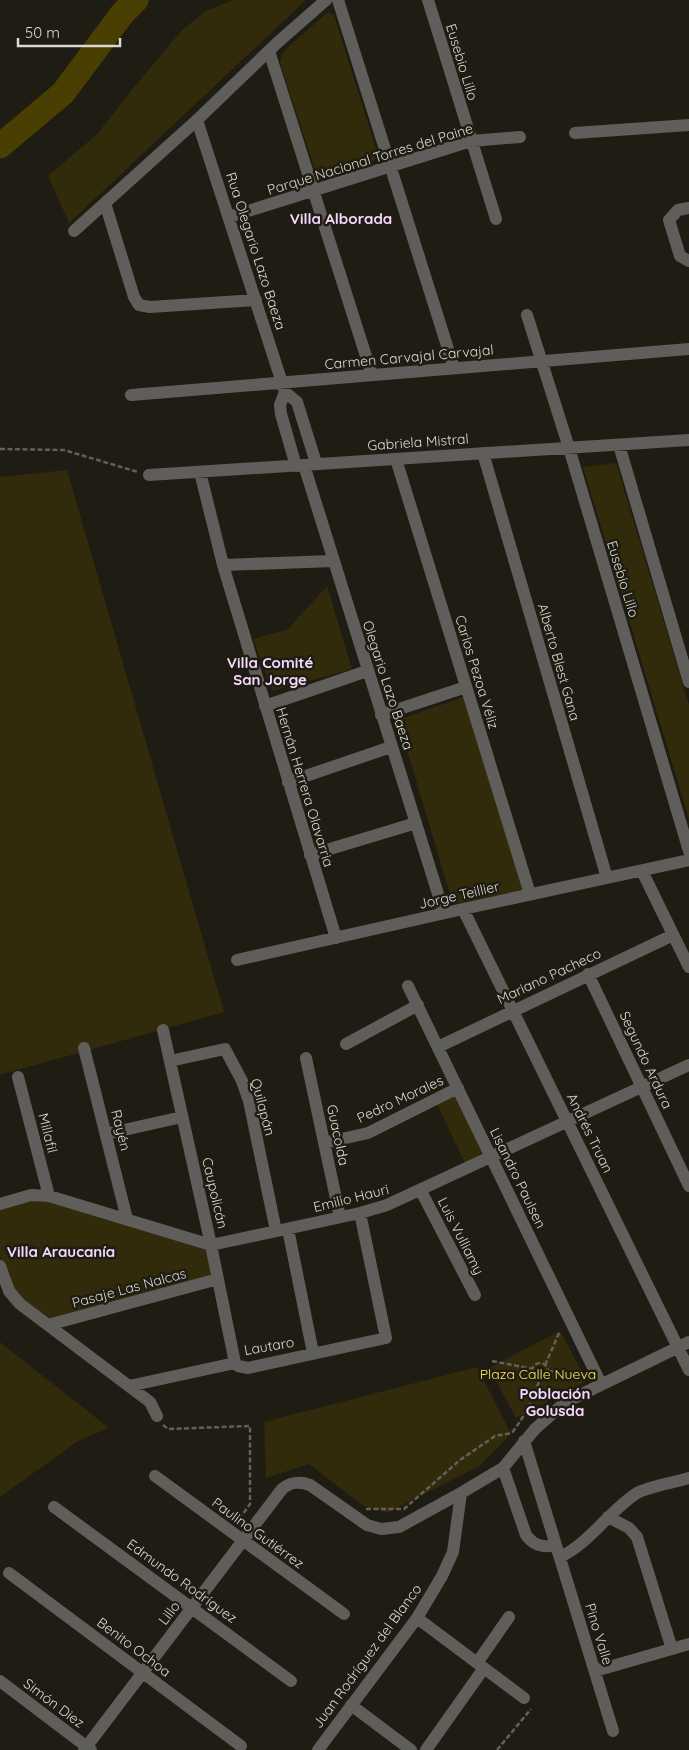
<svg xmlns="http://www.w3.org/2000/svg" width="689" height="1750" viewBox="0 0 689 1750" font-family="Quicksand,sans-serif">
  <rect width="100%" height="100%" fill="#1f1d13"/>
  <path fill="#312a0b" d="M233 0H306L69 223 48 176 97 134 135 86 182 30 206 11Z
    M328 12 334 15 377 152 374 161 326 173 315 170 280 63 283 52Z
    M616 463 689 705V819L583 467Z
    M67 470 224 1012 0 1075V477Z
    M327 586 352 669 272 691 253 639 288 629Z
    M469 695 524 890 453 904 398 720Z
    M456 1093 484 1154 465 1163 436 1102Z
    M39 1197 209 1247 216 1278 49 1323 9 1288 0 1257V1206Z
    M560 1331 587 1381 516 1418 489 1368Z
    M0 1342 109 1428 78 1441 0 1497Z
    M477 1367 511 1434 479 1466 387 1513 364 1506 309 1464 266 1478 264 1422Z"/>
  <g fill="none" stroke-linecap="round" stroke-linejoin="round">
    <path stroke="#4a3f03" stroke-width="25" d="M0 146 63 93 122 14 136 0"/>
    <path stroke="#626057" stroke-width="2.5" stroke-dasharray="5 2.5" stroke-linecap="butt" d="M0 449 64 450 138 472
      M492 1361 533 1369
      M532 1371a8 8 0 1 1 16 0a8 8 0 1 1-16 0Z
      M545 1365 560 1331
      M548 1371 581 1374
      M163 1425 168 1429 250 1426V1504L238 1521
      M366 1509H404L460 1460 495 1436 512 1433C526 1413 533 1402 540 1378
      M497 1750 531 1709"/>
    <path stroke="#5f5e5a" stroke-width="12" d="M338 0 454 368
      M428 0 496 219
      M269 51 372 375
      M197 120 285 392 297 402 316 463
      M575 133 689 125
      M105 203 134 297 139 305 150 307 256 300
      M689 208 678 210 669 220 680 256 689 261
      M229 217 471 141 520 137
      M74 231 197 120 277 43 326 0
      M527 315 569 448 689 851
      M285 392 280 405 281 414 296 466
      M131 395 689 349
      M619 445 689 682
      M483 453 607 878
      M396 459 530 894
      M304 465 444 913
      M200 472 223 565 336 938
      M149 475 689 440
      M223 565 333 561
      M265 706 367 671
      M381 715 466 687
      M288 782 391 747
      M310 855 416 823
      M642 871 689 967
      M463 909 689 1370
      M237 960 463 909 689 860
      M588 974 689 1186
      M408 986 601 1384
      M163 1030 211 1245 235 1363
      M346 1044 418 1005
      M438 1047 673 935
      M84 1048 127 1219
      M306 1058 340 1217
      M170 1061 225 1049 242 1081 249 1101 276 1231
      M18 1077 49 1196
      M106 1134 182 1117
      M324 1143 368 1133 458 1088
      M421 1191 475 1295
      M0 1204 31 1195 49 1196 211 1245 360 1213 387 1205 689 1065
      M288 1229 313 1353
      M0 1266 9 1291 20 1304 150 1402 157 1416
      M48 1325 218 1279
      M129 1386 235 1363 238 1366 248 1368 386 1338 360 1213
      M524 1441 613 1731
      M503 1468 526 1535C534 1546 544 1548 556 1545
      M155 1476 344 1614
      M54 1507 291 1681
      M608 1517 629 1528 637 1537 672 1649
      M560 1557C590 1543 609 1511 637 1493 647 1487 676 1482 689 1478
      M9 1573 241 1746
      M417 1618 524 1698
      M477 1663 509 1617
      M595 1671 689 1644
      M0 1681 91 1750
      M351 1705 411 1750
      M84 1750 282 1489C291 1482 299 1481 310 1485L367 1525 381 1529 399 1527 461 1493 503 1468 535 1429 561 1406 574 1398 689 1342
      M318 1750 417 1618 442 1576 453 1552 461 1493
      M426 1750 484 1668"/>
  </g>
  <g text-anchor="middle" stroke-width="5" stroke-linejoin="round" paint-order="stroke">
    <g font-size="14" fill="#dad8d2" stroke="#1f1d13">
      <text transform="translate(462 62) rotate(73)" y="5">Eusebio Lillo</text>
      <text transform="translate(370 159) rotate(-17)" y="5">Parque Nacional Torres del Paine</text>
      <text transform="translate(256 251) rotate(72)" y="5">Rua Olegario Lazo Baeza</text>
      <text transform="translate(409 357) rotate(-5)" y="5">Carmen Carvajal Carvajal</text>
      <text transform="translate(418 442) rotate(-4)" y="5">Gabriela Mistral</text>
      <text transform="translate(623 579) rotate(73)" y="5">Eusebio Lillo</text>
      <text transform="translate(559 662) rotate(74)" y="5">Alberto Blest Gana</text>
      <text transform="translate(477 672) rotate(73)" y="5">Carlos Pezoa Véliz</text>
      <text transform="translate(388 685) rotate(72)" y="5">Olegario Lazo Baeza</text>
      <text transform="translate(305 787) rotate(73)" y="5">Hernán Herrera Olavarria</text>
      <text transform="translate(459 895) rotate(-13)" y="5">Jorge Teillier</text>
      <text transform="translate(549 976) rotate(-25)" y="5">Mariano Pacheco</text>
      <text transform="translate(646 1060) rotate(65)" y="5">Segundo Ardura</text>
      <text transform="translate(400 1099) rotate(-25)" y="5">Pedro Morales</text>
      <text transform="translate(263 1107) rotate(75)" y="5">Quilapán</text>
      <text transform="translate(121 1130) rotate(76)" y="5">Rayén</text>
      <text transform="translate(48 1133) rotate(76)" y="5">Millafil</text>
      <text transform="translate(590 1133) rotate(64)" y="5">Andrés Truan</text>
      <text transform="translate(338 1135) rotate(78)" y="5">Guacolda</text>
      <text transform="translate(518 1178) rotate(64)" y="5">Lisandro Paulsen</text>
      <text transform="translate(215 1193) rotate(77)" y="5">Caupolicán</text>
      <text transform="translate(351 1198) rotate(-14)" y="5">Emilio Hauri</text>
      <text transform="translate(461 1236) rotate(63)" y="5">Luis Vulliamy</text>
      <text transform="translate(129 1288) rotate(-15)" y="5">Pasaje Las Nalcas</text>
      <text transform="translate(269 1346) rotate(-10)" y="5">Lautaro</text>
      <text transform="translate(258 1533) rotate(36)" y="5">Paulino Gutiérrez</text>
      <text transform="translate(182 1581) rotate(36)" y="5">Edmundo Rodríguez</text>
      <text transform="translate(169 1613) rotate(-53)" y="5">Lillo</text>
      <text transform="translate(599 1634) rotate(73)" y="5">Pino Valle</text>
      <text transform="translate(134 1647) rotate(37)" y="5">Benito Ochoa</text>
      <text transform="translate(367 1656) rotate(-54)" y="5">Juan Rodríguez del Blanco</text>
      <text transform="translate(54 1703) rotate(37)" y="5">Simón Diez</text>
    </g>
    <g font-size="14" fill="#fee25c" stroke="#1f1d13">
      <text x="538" y="1379">Plaza Calle Nueva</text>
    </g>
    <g font-size="15" font-weight="bold" fill="#f4d8fe" stroke="#1f1d13">
      <text x="341" y="224">Villa Alborada</text>
      <text x="270" y="668">Villa Comité<tspan x="270" dy="17">San Jorge</tspan></text>
      <text x="61" y="1257">Villa Araucanía</text>
      <text x="555" y="1399">Población<tspan x="555" dy="17">Golusda</tspan></text>
    </g>
  </g>
  <path d="M18 38v8h102v-8" fill="none" stroke="#dad8d2" stroke-width="2.5"/>
  <text x="25" y="38" font-size="15" fill="#dad8d2" stroke="#1f1d13" stroke-width="4" paint-order="stroke">50 m</text>
</svg>
